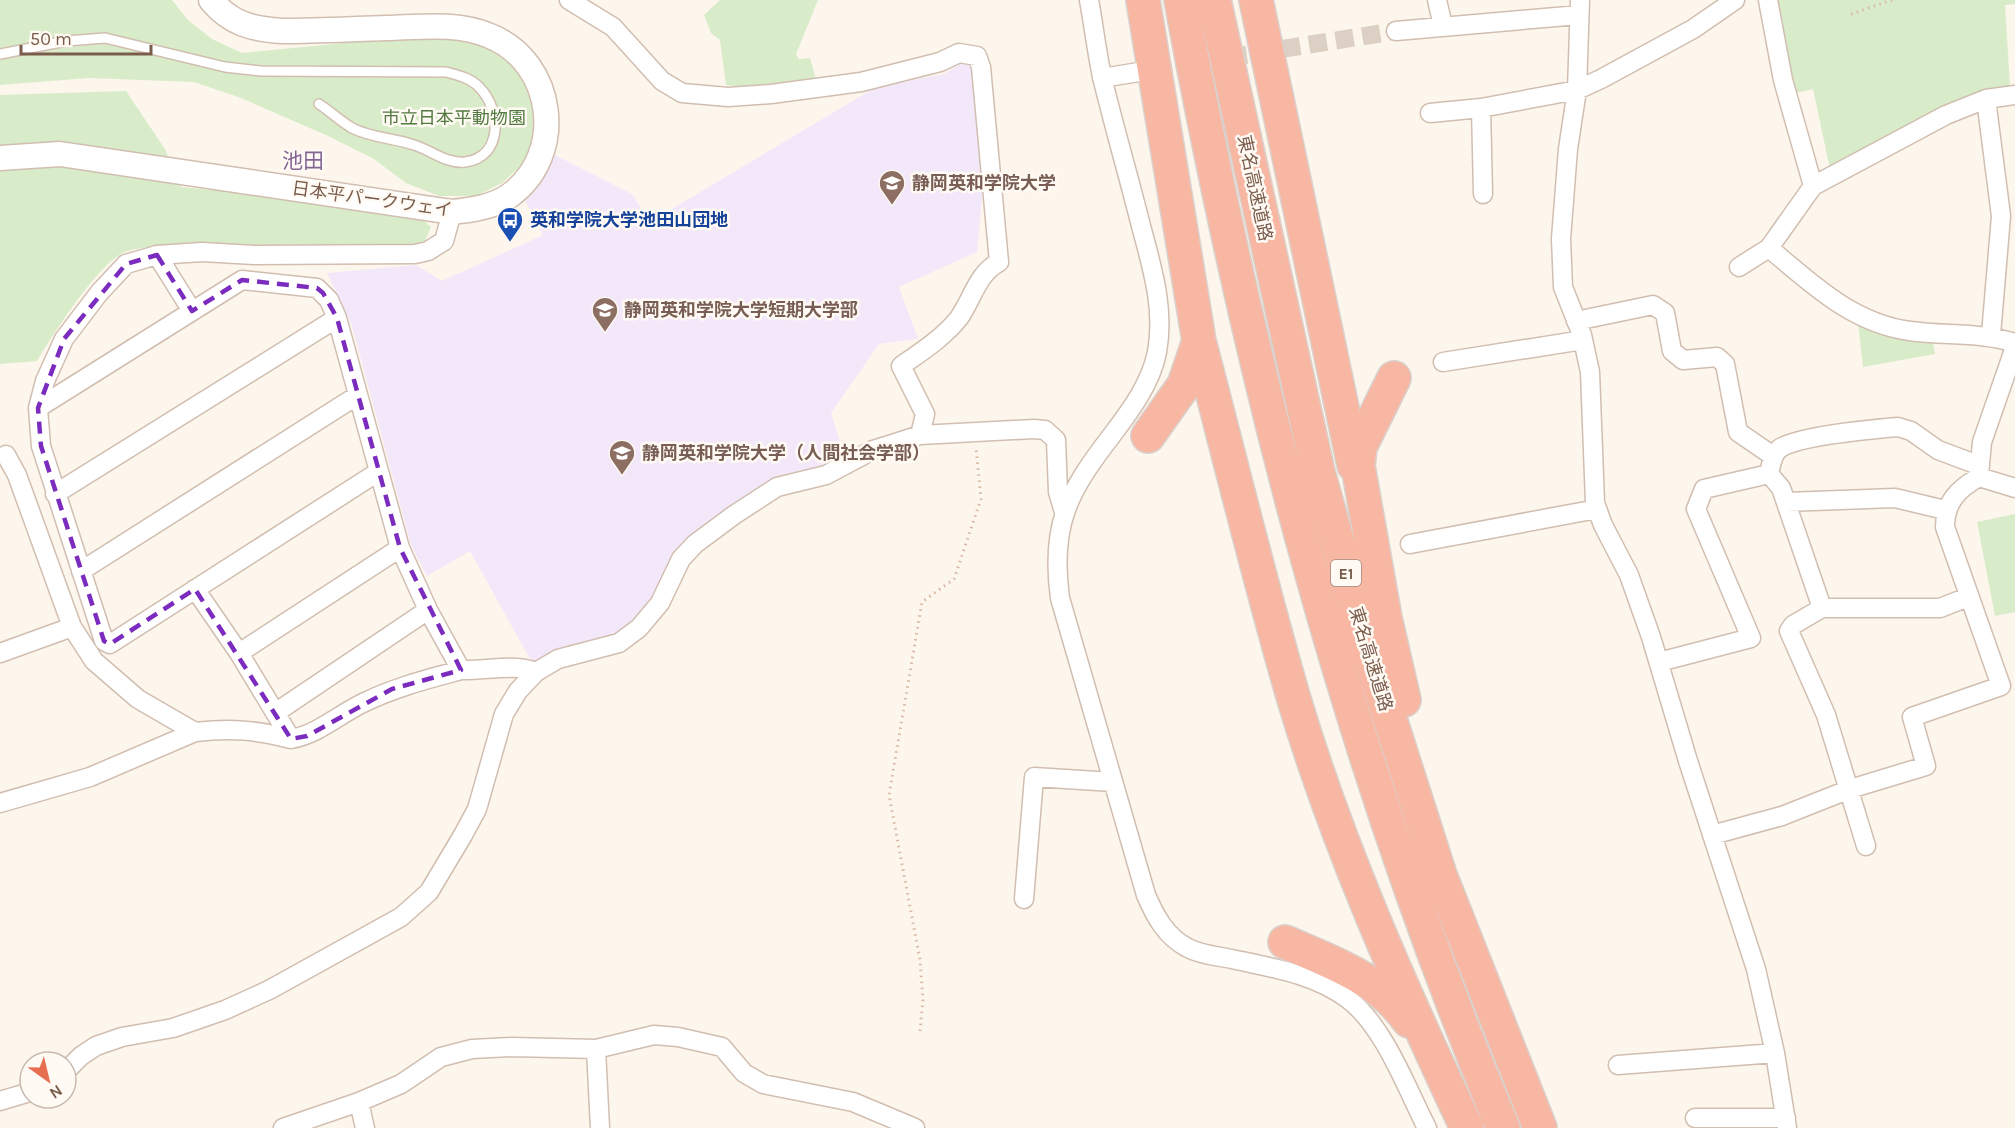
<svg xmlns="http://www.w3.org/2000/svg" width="2015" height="1128" viewBox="0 0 2015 1128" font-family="Karla,'Noto Sans JP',sans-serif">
  <rect width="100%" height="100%" fill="#fdf6ec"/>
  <path fill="#f3e8fa" d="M965 61 974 63 984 176 977 252 899 287 918 339 879 344 831 413 844 455 823 465 777 476 731 506 642 619 605 640 545 662 531 661 470 551 427 576 411 545 352 326 327 273 416 265 442 281 543 235 524 198 544 173 555 155 632 194 650 222 876 87 944 74Z"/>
  <path fill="#d8ecc9" d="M0 0H172L188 20 212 39 242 53 418 36 454 37 498 51 522 73 534 92 535 147 522 165 502 183 476 196H439L406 183 374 159 326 135 241 98 194 82 89 78 0 85Z
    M720 0H818L796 54 799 59 810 58 816 80 772 90 726 85 720 40 711 33 704 15Z
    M1776 0H2015V4L2005 5 2010 87 1979 91 1830 169 1813 89 1792 94Z
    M126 91 165 149 181 187 260 195 415 219 424 221 431 227 425 241C398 253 368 244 339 244 313 244 288 248 262 248 226 249 157 240 125 252 98 263 52 336 37 361L0 364V95Z
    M1858 323 1933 342 1935 354 1863 367Z
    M2015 514V612L1995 616 1977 522Z"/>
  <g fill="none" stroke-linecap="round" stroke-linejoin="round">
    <path stroke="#dcd0c4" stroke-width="18" stroke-dasharray="18 9" stroke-linecap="butt" d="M1149 70 1396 31"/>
    <g stroke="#d1beb0" stroke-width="12">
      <path id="service" d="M0 54 66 41 105 38 225 67 261 71 446 72C458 75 470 78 479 87 502 110 503 157 465 162 446 164 431 150 414 145 394 138 371 138 352 128 340 121 330 111 319 104"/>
    </g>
    <g stroke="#d1beb0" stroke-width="21">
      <path id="minor" d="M569 0 613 27 662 81 682 93 728 97 771 94 861 82 940 62 959 53 977 56 981 67 999 262C977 274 973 298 959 318 943 338 921 352 901 366L925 414 920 435
        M1089 0C1094 27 1097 55 1103 81 1115 130 1129 178 1141 226 1152 267 1165 309 1157 352 1151 383 1131 410 1112 435 1068 492 1050 525 1060 598L1146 895C1155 916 1166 937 1188 948 1201 955 1217 956 1232 959 1273 968 1314 974 1348 999 1384 1026 1407 1089 1427 1128
        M1437 0 1443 26
        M1580 0 1577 90 1568 149 1561 239 1563 287 1582 335 1590 372 1595 503 1603 525 1629 575 1651 637 1688 761 1756 969 1775 1053 1787 1128
        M1768 0 1783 80 1813 186
        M1396 31 1579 15
        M1102 78 1139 72
        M1986 99 2001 216 1991 335
        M1481 108 1483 194
        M1430 113 1481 108 1577 90 1601 79 1693 29 1735 0
        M1769 248C1812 284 1852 323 1910 331 1945 336 1981 332 2015 343
        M157 255 202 252 254 255 415 254 428 251 444 241 452 212
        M1739 267 1769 248 1813 186 1946 115 1986 99 2015 95
        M192 311 157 255 126 264 99 293 64 339 45 381 38 408 41 446 104 641 110 644 378 472
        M1576 321 1653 305 1665 313 1672 351 1683 360 1717 357 1725 364 1738 432 1773 456
        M1443 362 1583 340
        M38 408 242 280 317 288 329 300 337 318 400 548 428 610 461 670C428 679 396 687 365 702 339 714 319 734 291 739L239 653 195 589
        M1979 475 1982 442 2015 347
        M55 494 337 318
        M1786 502 1895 498 1945 510
        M1410 544 1597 509
        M81 571 358 395
        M1822 608 1781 488 1769 474C1771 465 1772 455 1779 449 1796 436 1875 429 1898 427L1911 431 1938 450 1978 465
        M0 653 72 627
        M239 653 400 548
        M1659 662 1751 638 1696 509 1704 489 1769 474
        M461 670C485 671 514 663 536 672
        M275 713 428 610
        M195 732C231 728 256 730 291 739
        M0 803 90 777 195 732 138 699 94 661 72 627 17 475 6 455
        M1712 835 1782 816 1850 789 1926 766 1912 717 2001 686 1945 527C1945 502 1958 489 1979 477L2015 488
        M1866 846 1826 715 1789 631 1793 625 1822 608H1940L1968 597
        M1024 899 1034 777 1113 782
        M596 1049 600 1128
        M1618 1065 1775 1053
        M66 1071 81 1056 96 1046 122 1037 173 1028 225 1010 269 990 401 917 429 892 463 835 477 809 504 714 518 691 536 672 558 659 619 643 639 628 660 603 681 559 695 544 734 515 777 487 826 475 873 450 892 444 920 435 1034 429 1045 430 1056 440 1058 492 1064 512
        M0 1101 30 1092
        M359 1102 365 1128
        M1695 1118H1786
        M283 1128 359 1102 401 1084 441 1057 472 1049 512 1047 596 1049 654 1035 678 1037 722 1047 744 1073 763 1084 853 1102 915 1128"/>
    </g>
    <g stroke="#d1beb0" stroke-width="27">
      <path id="tertiary" d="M0 158 60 154 452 212C471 210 493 207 509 196 567 155 555 62 490 36 458 22 421 27 387 28 352 29 317 31 282 31 252 29 231 24 211 0"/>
    </g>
    <g stroke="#dad1cd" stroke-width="36">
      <path id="motorway" d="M1143 0 1199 341 1184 385 1148 436
        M1181 0C1252 385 1351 767 1503 1128
        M1214 0 1318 472 1366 644 1440 875 1540 1128
        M1256 0 1354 465
        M1199 341C1230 459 1259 579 1293 696 1337 844 1401 988 1467 1128
        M1394 378 1360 447 1358 466 1385 618 1404 700
        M1285 942C1333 963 1377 977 1409 1021"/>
    </g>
    <path stroke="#d9b8a5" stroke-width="3" stroke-dasharray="1.5 4.5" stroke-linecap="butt" d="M1851 14 1892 0
      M920 1031 923 1000 920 960 889 795 922 602 954 579 981 499 976 448"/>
    <use href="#service" stroke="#fff" stroke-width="9"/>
    <use href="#minor" stroke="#fff" stroke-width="18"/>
    <use href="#tertiary" stroke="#fff" stroke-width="24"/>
    <use href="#motorway" stroke="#f7b7a3" stroke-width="33"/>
  </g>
  <path fill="none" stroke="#7b2cbf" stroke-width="4.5" stroke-dasharray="12 8" stroke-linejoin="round" d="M157 255 192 311 242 280 317 288 323 293 337 318 400 548 461 670 392 689 307 736 291 739 195 589 110 644 104 641 41 446 38 408 64 339 126 264Z"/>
  <defs>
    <g id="school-pin" transform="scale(1.35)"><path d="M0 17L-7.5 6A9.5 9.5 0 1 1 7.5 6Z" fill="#8d6e63" stroke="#fffaf3"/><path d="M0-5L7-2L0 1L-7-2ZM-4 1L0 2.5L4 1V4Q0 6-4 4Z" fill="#fff"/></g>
    <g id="bus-pin" transform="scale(1.35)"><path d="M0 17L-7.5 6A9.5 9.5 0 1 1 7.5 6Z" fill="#1a4fb4" stroke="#fffaf3"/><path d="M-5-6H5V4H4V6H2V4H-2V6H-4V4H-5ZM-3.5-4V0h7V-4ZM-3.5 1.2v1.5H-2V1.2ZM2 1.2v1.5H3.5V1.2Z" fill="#fff"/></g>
    <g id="university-pin" transform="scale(1.35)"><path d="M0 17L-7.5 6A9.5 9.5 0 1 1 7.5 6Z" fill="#8d6e63" stroke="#fffaf3"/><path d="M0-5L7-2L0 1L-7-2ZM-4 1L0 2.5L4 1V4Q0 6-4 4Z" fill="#fff"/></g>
  </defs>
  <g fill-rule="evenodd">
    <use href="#school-pin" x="892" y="183"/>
    <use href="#bus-pin" x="510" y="220"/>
    <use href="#university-pin" x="605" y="310"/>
    <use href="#university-pin" x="622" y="453"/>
  </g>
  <g text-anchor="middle" stroke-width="5" stroke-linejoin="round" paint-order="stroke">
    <rect fill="#fffaf3" stroke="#a28b7f" stroke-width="1.5" x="1331" y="560" width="30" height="26" rx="4.5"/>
    <g font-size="16" font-weight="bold" fill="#7a5c4d">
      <text x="1346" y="579">E1</text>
    </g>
    <g font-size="18" fill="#537a41" stroke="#fffaf3">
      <text x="454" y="124">市立日本平動物園</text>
    </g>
    <g font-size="18" font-weight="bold" fill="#785e54" stroke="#fffaf3" text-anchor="start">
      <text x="912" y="189">静岡英和学院大学</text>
      <text x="624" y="316">静岡英和学院大学短期大学部</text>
      <text x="642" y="459">静岡英和学院大学（人間社会学部）</text>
    </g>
    <g font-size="18" fill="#7a5c4d" stroke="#fffaf3">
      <text transform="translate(1255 188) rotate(78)" y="6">東名高速道路</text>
      <text transform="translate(372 199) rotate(8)" y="6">日本平パークウェイ</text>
      <text transform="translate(1371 659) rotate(73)" y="6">東名高速道路</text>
    </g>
    <g font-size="18" font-weight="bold" fill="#164399" stroke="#fffaf3" text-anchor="start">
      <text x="530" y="226">英和学院大学池田山団地</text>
    </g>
    <g font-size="21" fill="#846695" stroke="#fffaf3">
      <text x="303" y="168">池田</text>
    </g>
  </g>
  <g transform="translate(48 1080) rotate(146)"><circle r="28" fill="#fffaf3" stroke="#cabbb1" stroke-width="1.5"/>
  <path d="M0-4.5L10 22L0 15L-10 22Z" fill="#e76f51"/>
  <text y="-9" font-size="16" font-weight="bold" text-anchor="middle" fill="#7a5c4d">N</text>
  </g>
  <path d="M21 45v9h130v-9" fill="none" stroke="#7a5c4d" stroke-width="3"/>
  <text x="30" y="45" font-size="18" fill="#7a5c4d" stroke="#fffaf3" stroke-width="4.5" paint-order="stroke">50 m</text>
</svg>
